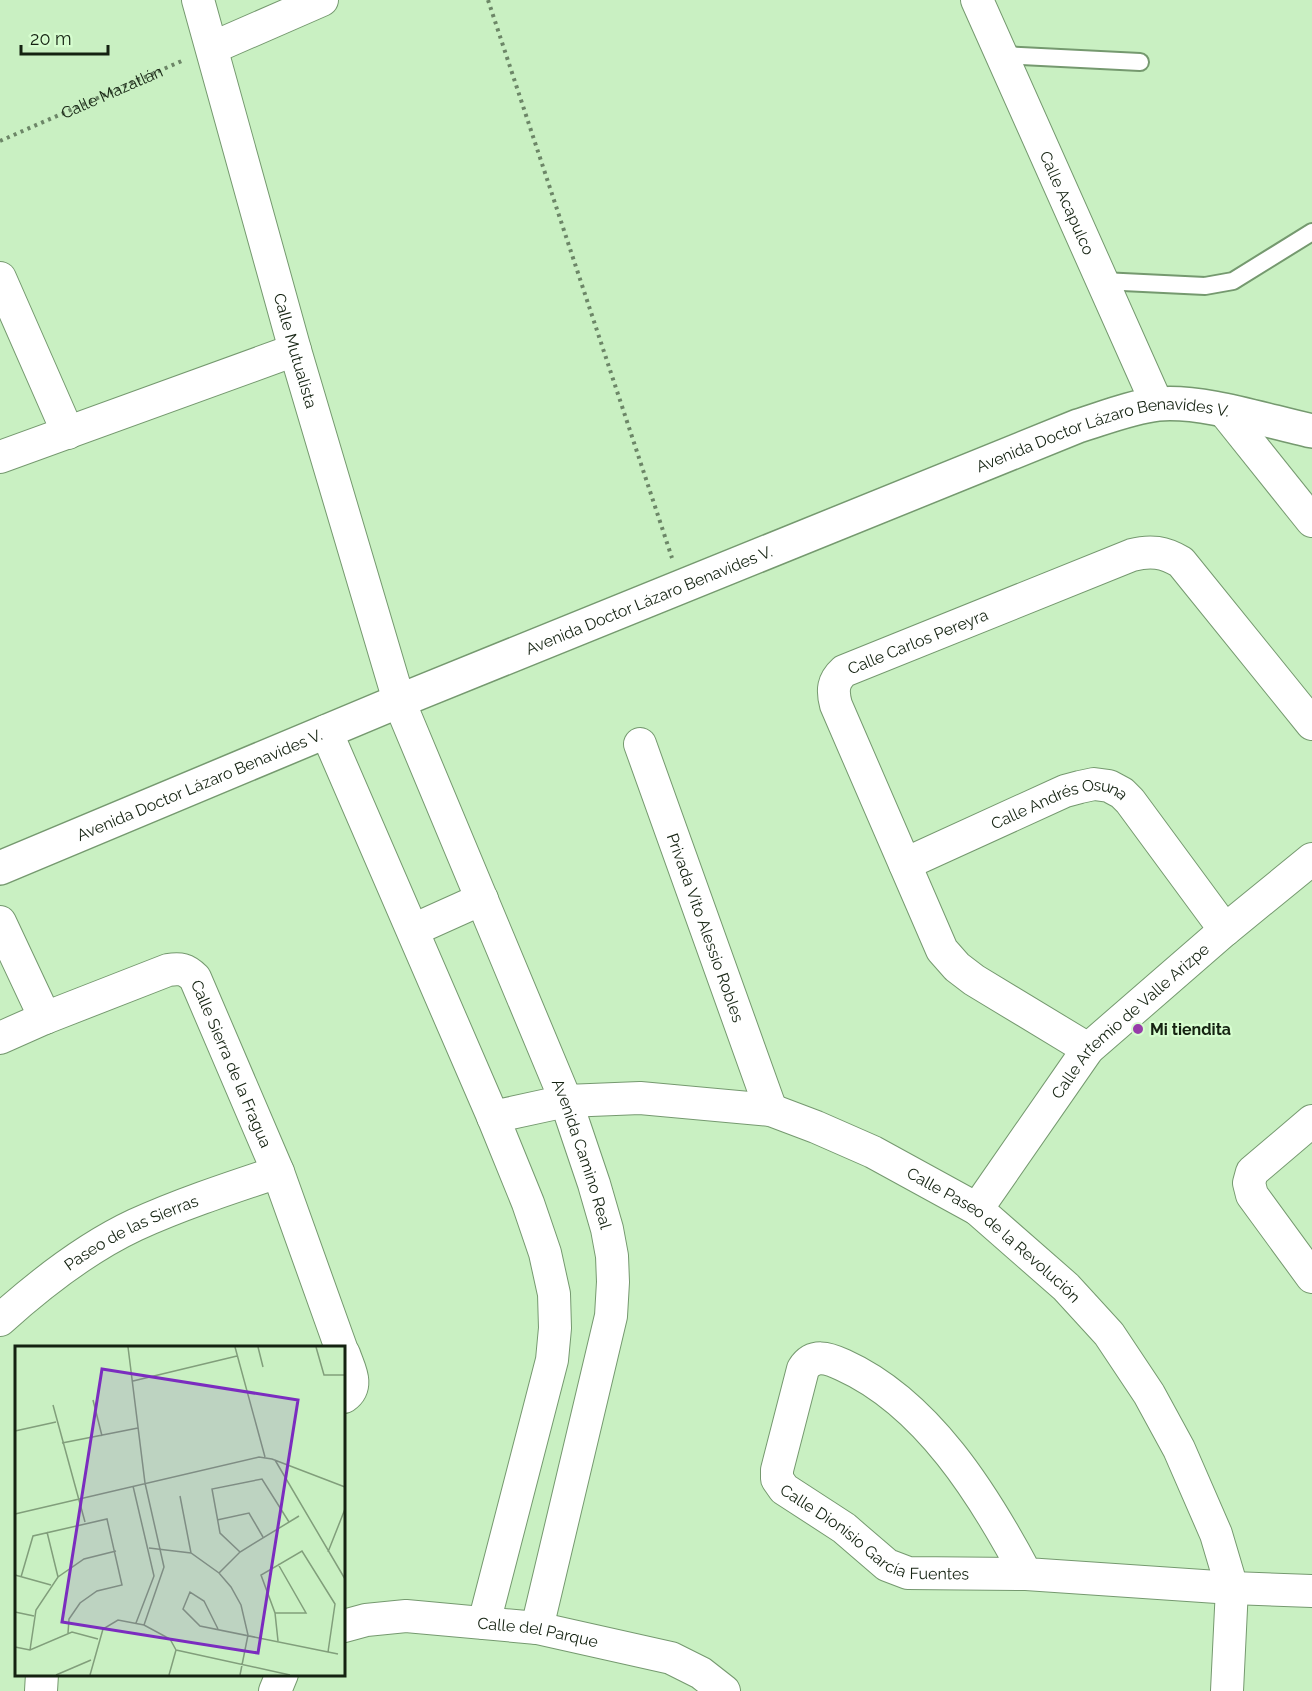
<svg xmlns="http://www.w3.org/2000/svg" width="1312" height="1691" viewBox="0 0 1312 1691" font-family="Raleway,sans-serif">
  <rect width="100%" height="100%" fill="#c9f0c2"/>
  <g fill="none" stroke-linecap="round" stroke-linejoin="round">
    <g stroke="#75996f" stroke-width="20">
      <path id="service" d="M1002 55 1140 62
        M1102 281 1205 286 1233 281 1312 232"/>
    </g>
    <g stroke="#75996f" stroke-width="34">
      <g id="minor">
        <path id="s2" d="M198 0 295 350 399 701 566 1101 594 1184 607 1229 612 1256 613 1282 611 1316 537 1628"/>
        <path id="s3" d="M977 0 1157 404"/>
        <path d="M212 48 322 0"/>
        <path d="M0 278 68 433"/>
        <path d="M1224 411 1312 521"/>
        <path d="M0 457 295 350"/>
        <path d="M326 731 493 1117 528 1203 545 1253 554 1294 555 1328 552 1360 484 1623"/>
        <path id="s4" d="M640 744 771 1110"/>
        <path id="s5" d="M905 864 1065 791 1080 787 1094 784 1109 786 1122 793 1130 801 1225 930"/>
        <path d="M0 922 45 1018"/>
        <path d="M413 930 482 899"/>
        <path id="s6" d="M0 1038 45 1018 168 970C180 968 186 969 195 978L278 1172 341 1348"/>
        <path id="s7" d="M1088 1049 974 980 957 967 942 950 836 705C832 690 833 681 844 671L1132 555C1151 550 1164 552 1181 562L1312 724"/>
        <path id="s8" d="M493 1117 566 1101 640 1098 771 1110 816 1127 873 1152 977 1209 1066 1287 1109 1334 1149 1394 1179 1449 1216 1534 1232 1588 1227 1691"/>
        <path d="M1312 1121 1252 1172 1249 1183 1252 1195 1312 1277"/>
        <path id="s9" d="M977 1209 1088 1049 1225 930 1312 859"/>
        <path id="s10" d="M0 1320C40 1284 86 1248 135 1225 181 1204 230 1188 278 1172"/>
        <path d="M344 1354C349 1369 360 1386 344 1397"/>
        <path id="s11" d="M1026 1574C984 1495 927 1403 843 1365 828 1358 813 1353 803 1369L777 1470V1479L784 1489 844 1528 887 1565 908 1573 1026 1574 1232 1588 1312 1591"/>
        <path id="s12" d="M344 1626 366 1620 406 1616 537 1628 671 1658 701 1673 724 1691"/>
        <path d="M41 1691 42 1674"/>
        <path d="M275 1691 282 1674"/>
      </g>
    </g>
    <g stroke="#75996f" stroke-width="36">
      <g id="tertiary">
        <path id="s13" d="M0 868 399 701 1078 426C1104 418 1131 407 1158 404 1204 400 1266 421 1312 431"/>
      </g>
    </g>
    <g stroke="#6c8667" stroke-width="4" stroke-dasharray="3 4.5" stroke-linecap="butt">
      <path d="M488 0 672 558"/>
      <path id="s1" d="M0 141 184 60"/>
    </g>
    <use href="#service" stroke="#fff" stroke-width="16"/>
    <use href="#minor" stroke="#fff" stroke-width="32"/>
    <use href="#tertiary" stroke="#fff" stroke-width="33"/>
  </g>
  <circle fill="#973da9" stroke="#d6fdcf" stroke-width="2" cx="1138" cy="1029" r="6"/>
  <g text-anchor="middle" stroke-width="4.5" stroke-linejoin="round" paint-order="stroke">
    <g font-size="16" fill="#142211" stroke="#d6fdcf">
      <text dy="6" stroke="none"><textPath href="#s1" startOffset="122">Calle Mazatlán</textPath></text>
      <text dy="6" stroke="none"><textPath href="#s3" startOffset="222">Calle Acapulco</textPath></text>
      <text dy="6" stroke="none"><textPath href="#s2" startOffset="364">Calle Mutualista</textPath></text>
      <text dy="6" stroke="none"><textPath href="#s13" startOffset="1188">Avenida Doctor Lázaro Benavides V.</textPath></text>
      <text dy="6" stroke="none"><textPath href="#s13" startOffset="702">Avenida Doctor Lázaro Benavides V.</textPath></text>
      <text dy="6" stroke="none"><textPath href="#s7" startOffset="561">Calle Carlos Pereyra</textPath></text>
      <text dy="6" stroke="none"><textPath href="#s13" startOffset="216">Avenida Doctor Lázaro Benavides V.</textPath></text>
      <text dy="6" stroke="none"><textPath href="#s5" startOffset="168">Calle Andrés Osuna</textPath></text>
      <text dy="6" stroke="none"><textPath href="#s4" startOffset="195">Privada Vito Alessio Robles</textPath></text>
      <text dy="6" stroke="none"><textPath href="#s9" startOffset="244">Calle Artemio de Valle Arizpe</textPath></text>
      <text dy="6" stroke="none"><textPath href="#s6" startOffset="304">Calle Sierra de la Fragua</textPath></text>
      <text dy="6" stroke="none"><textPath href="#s2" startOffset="1218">Avenida Camino Real</textPath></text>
      <text dy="6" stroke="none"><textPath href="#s10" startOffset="159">Paseo de las Sierras</textPath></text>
      <text dy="6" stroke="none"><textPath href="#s8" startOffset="538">Calle Paseo de la Revolución</textPath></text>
      <text dy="6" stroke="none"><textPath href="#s11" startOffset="558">Calle Dionisio García Fuentes</textPath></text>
      <text dy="6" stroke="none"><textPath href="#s12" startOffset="196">Calle del Parque</textPath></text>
    </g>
    <g font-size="16" font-weight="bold" fill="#142211" stroke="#d6fdcf" text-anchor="start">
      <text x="1150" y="1035">Mi tiendita</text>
    </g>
  </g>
  <g transform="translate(15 1346)">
    <rect width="330" height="330" fill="#c9f0c2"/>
    <path fill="none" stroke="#819e7b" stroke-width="1.5" d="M113 1 130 137 149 221 129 279M220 1 250 111M243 1 248 21M301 1 309 29H330M118 35 222 10M78 54 87 90M38 59 70 176M0 85 41 76M47 97 123 82M260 114 330 233M118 140 139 230 121 277M165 150 176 207M0 168 244 111 257 113 330 141M202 174 234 167 248 191M32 186 43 231M134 202 176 207 204 227 216 241 226 259 233 289 225 329M225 206 205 187 197 143 247 133 274 176M313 206 330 163M204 227 225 206 284 170M0 229 36 239M6 231 18 190 92 173 107 239 82 245 65 257 54 273 53 287M0 266 19 270M260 267H291L263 218M203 283 189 255 175 246 168 263 185 280 323 308M263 295 260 267 246 229 287 205 320 258 313 306M0 301 15 304 57 286 83 293M15 304 21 264 43 231 69 213 101 205M161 304 275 329M41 329 76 314M75 329 88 283 103 274 129 279 155 293 161 304 154 329"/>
    <path fill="#7b2cbf" fill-opacity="0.15" stroke="#7b2cbf" stroke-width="3" d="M87 23 283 54 243 307 47 276Z"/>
    <rect width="330" height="330" fill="none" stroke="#142211" stroke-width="3"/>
  </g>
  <path d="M21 45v9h87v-9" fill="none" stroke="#142211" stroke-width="3"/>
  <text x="30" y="45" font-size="18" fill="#142211" stroke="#d6fdcf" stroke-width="4.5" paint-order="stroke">20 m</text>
</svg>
